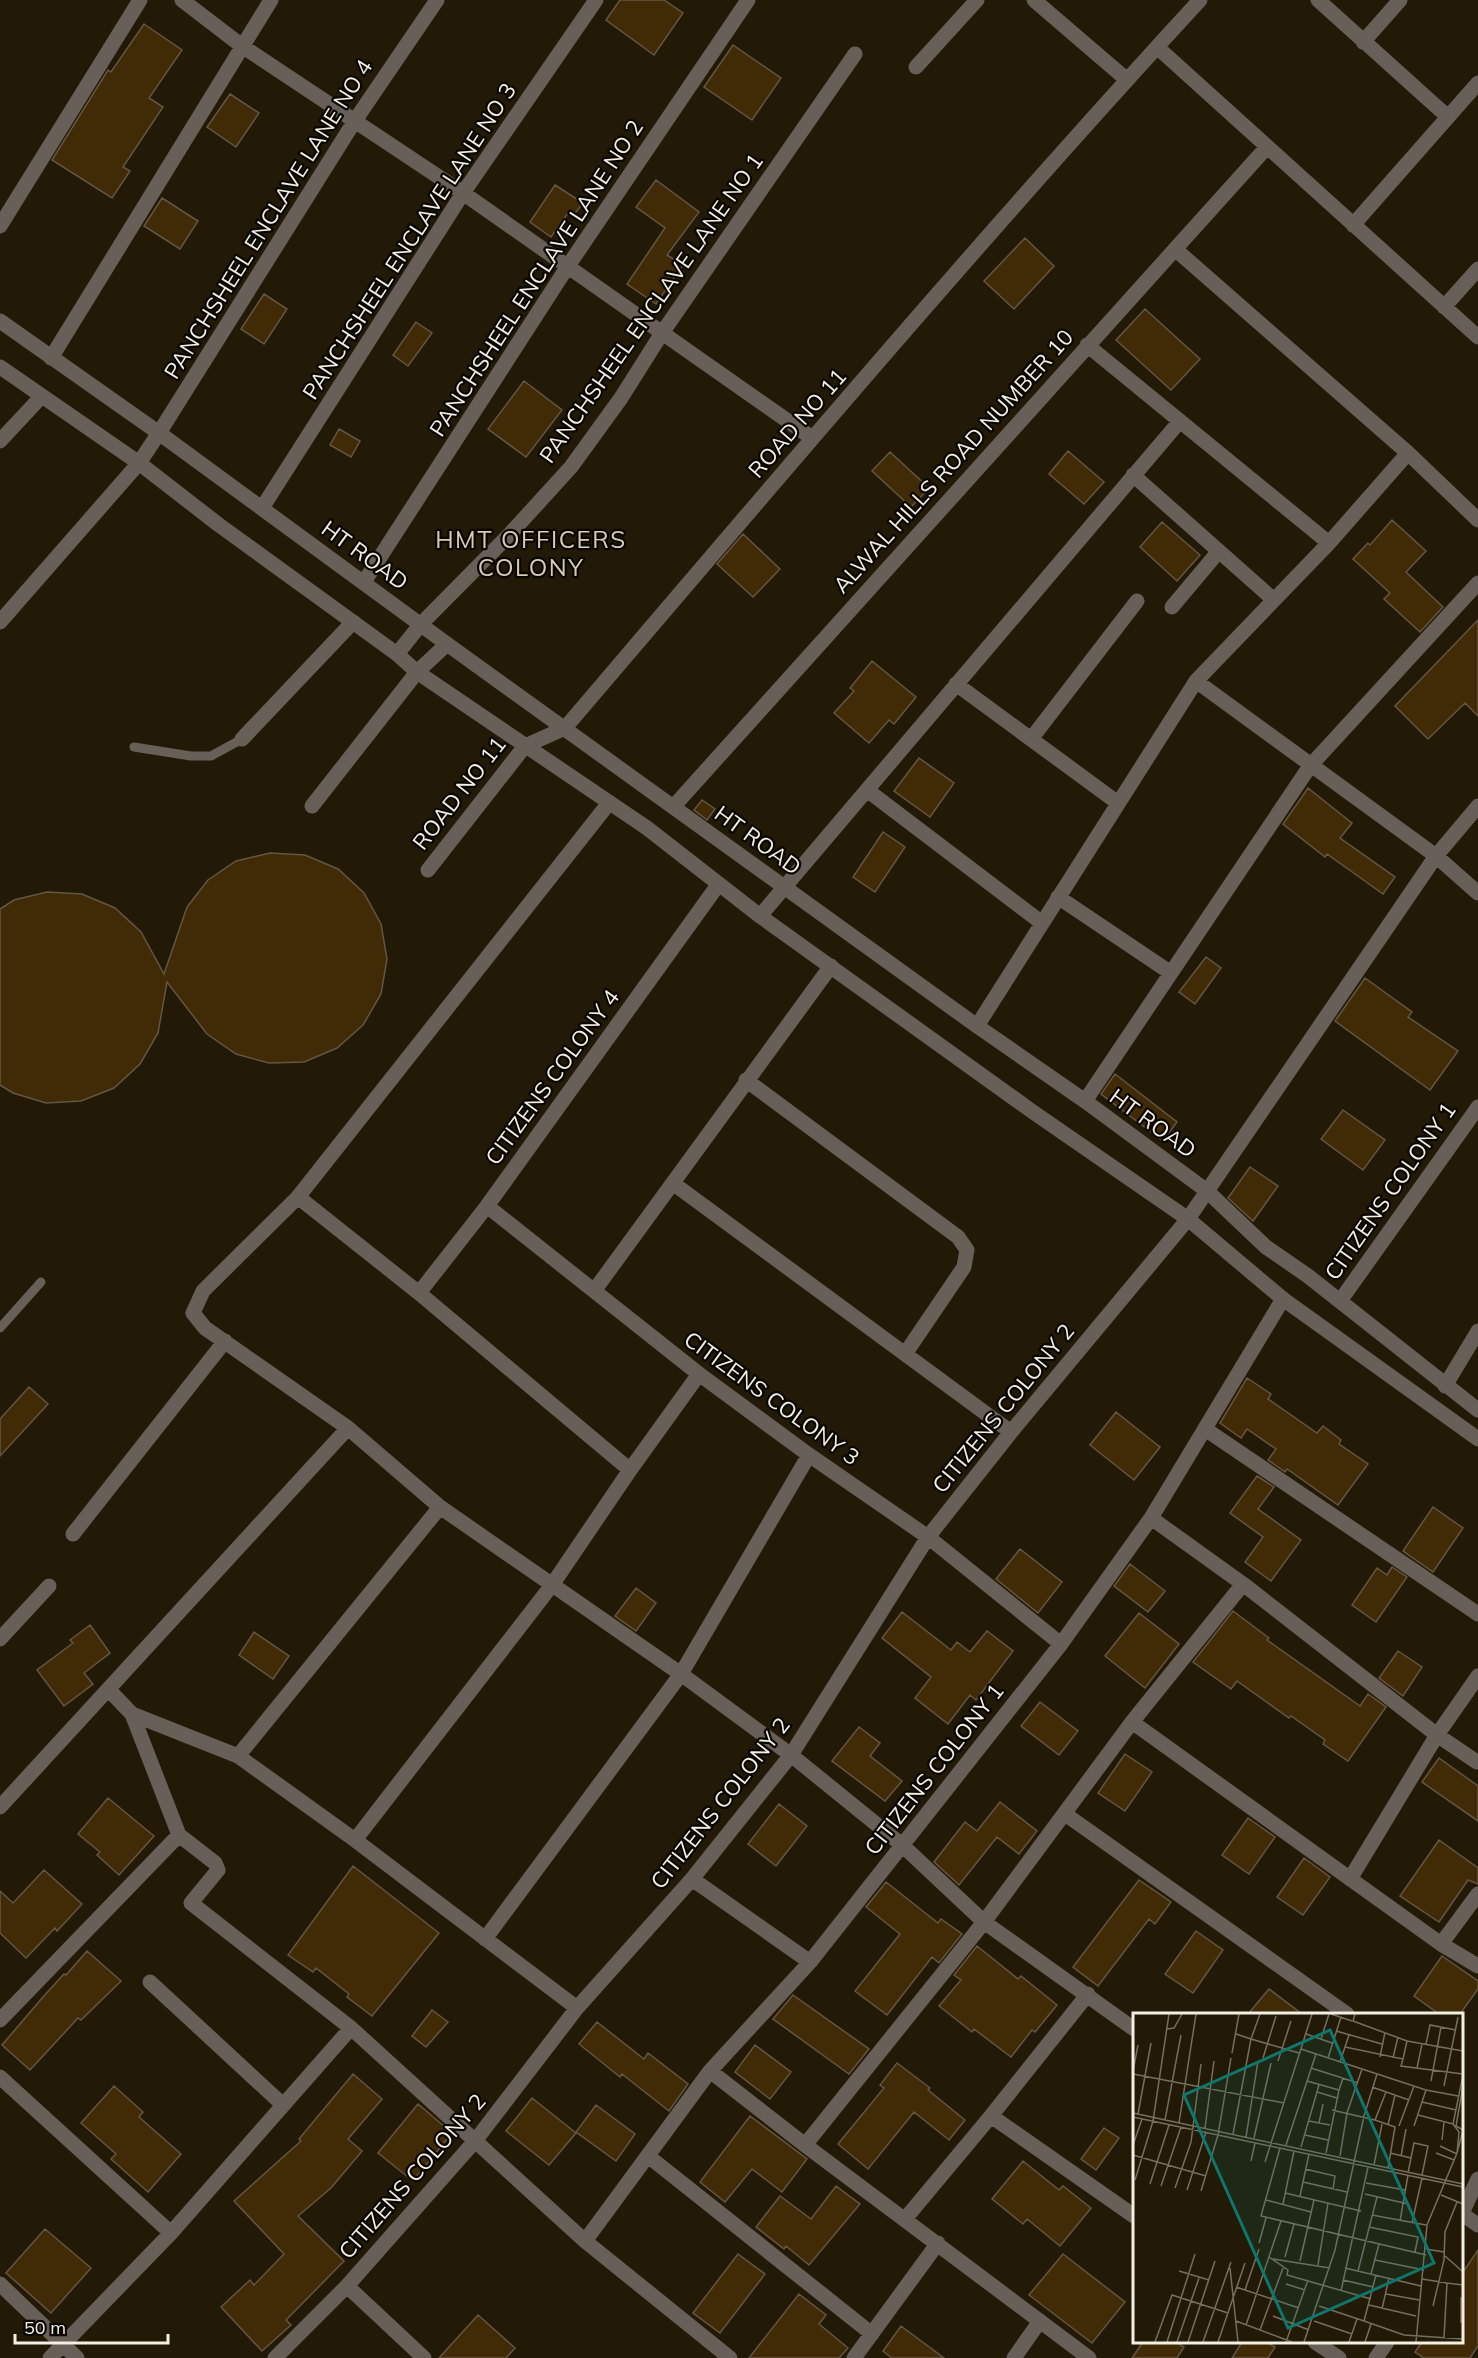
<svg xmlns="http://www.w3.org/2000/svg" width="1478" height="2358" viewBox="0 0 1478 2358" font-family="Mulish,sans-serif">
  <rect width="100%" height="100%" fill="#221a07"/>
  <path fill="#412b06" stroke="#645644" stroke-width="1.5" d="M620 0H664L683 13 654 55 606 20Z
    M144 24 182 50 149 98 163 107 123 167 130 171 112 198 52 160 108 70 111 72Z
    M733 45 781 78 752 120 704 87Z
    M230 94 259 113 236 147 207 127Z
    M656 180 699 212 667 255 683 265 656 304 627 284 665 228 636 207Z
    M555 185 583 203 573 216 568 213 551 237 530 222Z
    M162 198 198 221 180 249 144 226Z
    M1025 238 1054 266 1014 309 984 281Z
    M264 294 287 309 264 344 241 329Z
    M1145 309 1200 359 1171 390 1116 340Z
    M416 322 432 333 408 366 393 355Z
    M524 381 562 410 526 457 488 429Z
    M339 429 360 441 351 457 330 445Z
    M1068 451 1104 482 1084 504 1049 474Z
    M890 452 929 488 911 507 872 471Z
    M1392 520 1426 551 1406 572 1443 607 1420 632 1384 599 1390 593 1353 559 1368 543 1370 545Z
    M1162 522 1200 555 1177 581 1140 547Z
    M743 534 780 569 753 597 717 564Z
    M1478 620V716L1465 703 1428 739 1395 706Z
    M872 661 916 697 894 724 889 720 869 743 834 713 854 691 850 688Z
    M919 758 954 783 930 817 894 791Z
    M1308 788 1352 823 1340 838 1395 877 1383 894 1327 854 1325 857 1283 824Z
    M702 800 715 809 707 820 694 810Z
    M883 832 905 847 875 892 853 877Z
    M270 853 305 855 338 869 364 893 381 924 387 959 381 994 363 1025 337 1048 304 1062 269 1063 236 1054 207 1034 167 982 158 1033 140 1064 114 1088 81 1101 46 1103 13 1093 0 1085V909L14 900 47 892 82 894 115 908 141 932 164 974 187 907 208 880 236 861Z
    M1206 957 1221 968 1195 1004 1179 992Z
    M1365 978 1412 1012 1408 1017 1458 1051 1430 1090 1335 1021Z
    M1115 1074 1177 1122 1163 1141 1101 1094Z
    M1343 1110 1385 1140 1363 1170 1321 1139Z
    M1250 1167 1278 1186 1253 1221 1228 1198Z
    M1247 1378 1271 1394 1268 1399 1317 1433 1323 1426 1341 1440 1339 1444 1368 1464 1338 1505 1287 1469 1285 1472 1268 1460 1276 1449 1247 1429 1241 1438 1220 1423Z
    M29 1387 48 1404 0 1456V1419Z
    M1116 1412 1160 1447 1134 1480 1090 1445Z
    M1257 1476 1274 1487 1258 1509 1301 1540 1271 1581 1245 1562 1263 1537 1230 1513Z
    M1433 1507 1463 1528 1433 1572 1403 1551Z
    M1020 1549 1062 1582 1038 1613 996 1579Z
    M1130 1564 1165 1591 1148 1612 1114 1586Z
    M1392 1567 1407 1577 1376 1622 1352 1605 1377 1568 1387 1575Z
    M636 1588 656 1603 636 1631 615 1616Z
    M1233 1611 1269 1638 1267 1640 1360 1706 1368 1694 1386 1707 1348 1761 1323 1744 1325 1740 1291 1716 1289 1718 1237 1681 1231 1689 1193 1662Z
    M902 1612 951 1650 957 1642 970 1652 987 1631 1013 1651 976 1700 970 1695 948 1724 915 1698 931 1677 882 1638Z
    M1139 1613 1179 1644 1145 1688 1105 1656Z
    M90 1625 110 1653 84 1673 93 1684 64 1706 37 1670 73 1643 70 1640Z
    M254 1632 289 1656 273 1679 239 1655Z
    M1398 1651 1422 1667 1403 1696 1379 1678Z
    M1040 1702 1078 1731 1059 1755 1021 1726Z
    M859 1727 880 1743 870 1756 902 1781 885 1801 832 1761Z
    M1125 1754 1152 1772 1125 1811 1098 1793Z
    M1439 1758 1478 1786V1821L1422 1782Z
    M108 1798 154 1836 119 1875 97 1855 100 1852 78 1834Z
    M1000 1802 1037 1831 1019 1854 997 1837 959 1885 934 1862 965 1822 977 1831Z
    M779 1804 807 1826 776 1866 748 1844Z
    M1248 1818 1275 1837 1249 1874 1222 1855Z
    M1439 1840 1478 1868V1884L1468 1880 1439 1922 1400 1896Z
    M1304 1858 1330 1877 1303 1915 1277 1897Z
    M353 1866 439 1933 372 2016 347 1997 349 1994 316 1968 313 1972 288 1955Z
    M44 1870 82 1904 57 1931 55 1928 26 1958 0 1933V1891L13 1903Z
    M1139 1880 1171 1902 1155 1924 1149 1919 1098 1986 1073 1967Z
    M886 1882 938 1923 941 1919 962 1934 939 1963 932 1957 887 2015 855 1991 900 1934 866 1907Z
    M1196 1931 1223 1950 1193 1993 1165 1974Z
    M977 1946 1018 1979 1021 1976 1057 2005 1035 2032 1032 2030 1011 2057 974 2029 972 2032 939 2006 961 1980 954 1975Z
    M87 1951 121 1981 81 2020 78 2018 30 2070 2 2045 43 1997 64 1974 66 1975Z
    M1442 1956 1478 1981V1989L1460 2014H1439L1414 1996Z
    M1269 1989 1302 2014H1248Z
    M793 1995 869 2049 849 2074 773 2019Z
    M432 2010 448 2022 426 2047 412 2036Z
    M597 2022 644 2059 648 2053 688 2084 669 2111 622 2074 620 2077 579 2044Z
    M755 2045 791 2072 770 2099 735 2072Z
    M897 2063 930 2088 928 2090 965 2120 949 2140 914 2112 868 2169 838 2144 884 2088 880 2085Z
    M353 2074 382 2099 348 2139 362 2151 331 2188 298 2216 344 2261 286 2320 291 2325 262 2351 221 2307 250 2280 254 2285 284 2254 234 2201 301 2141 299 2139Z
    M114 2086 143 2112 139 2117 181 2154 148 2192 111 2159 116 2154 81 2123Z
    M532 2098 576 2133 549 2165 506 2131Z
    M418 2104 452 2133 413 2181 378 2153Z
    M596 2105 635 2134 616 2161 576 2132Z
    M750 2116 807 2159 782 2192 752 2169 725 2202 700 2182Z
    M1104 2128 1119 2138 1096 2170 1081 2159Z
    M1023 2161 1059 2190 1063 2186 1091 2208 1060 2246 1027 2219 1023 2224 992 2199Z
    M836 2186 860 2204 809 2265 786 2246 784 2249 756 2227 780 2196 811 2219Z
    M45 2229 91 2268 51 2313 6 2273Z
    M1478 2250V2346L1470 2358H1424L1415 2352 1422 2342H1461V2275Z
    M738 2254 765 2274 720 2333 693 2313Z
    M1063 2254 1125 2302 1092 2343 1029 2295Z
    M799 2294 826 2315 819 2324 848 2348 839 2358H749Z
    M478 2315 515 2348 506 2358H439Z
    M901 2326 944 2358H892L883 2351Z
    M1143 2342H1175L1184 2347 1177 2358H1132Z
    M1242 2342H1266L1275 2347 1268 2358H1232Z"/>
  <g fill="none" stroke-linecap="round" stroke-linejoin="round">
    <path stroke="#685f58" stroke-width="9" d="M134 747 191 756H211L242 739
      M0 1328 41 1282"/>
    <path stroke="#685f58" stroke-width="15" d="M182 0 242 46 463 193 812 438
      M1034 0 1126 79
      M1318 0 1448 117
      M1363 42 1400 0
      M1157 47 1478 337
      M916 67 977 0
      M1353 225 1478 83
      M0 226 140 0
      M1175 249 1408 453 1478 520
      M1444 307 1478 269
      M1087 345 1329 543 1408 453
      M51 358 271 0
      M0 441 41 397
      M1133 475 1274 600
      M262 508 463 193 596 0
      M364 582 568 266 748 0
      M1172 607 1219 551
      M0 622 139 463 159 433 354 122 437 0
      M397 654 421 624 509 535 571 467 621 398 662 333 855 54
      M1196 681 1436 856 1478 893
      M956 684 1118 803
      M242 739 353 622
      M1031 739 1137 601
      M867 790 1042 923
      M609 803 298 1197 203 1291 193 1313 205 1328 348 1428 440 1507 681 1674 791 1755 902 1845 984 1922 1134 2029
      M312 806 417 672 447 644
      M674 806 1267 147
      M428 870 525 746 565 728C774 483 982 237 1200 0
      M1058 897 1171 973
      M760 916 1180 421
      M977 1026 1196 681 1329 543
      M746 1080 958 1237 967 1250 964 1267 905 1354
      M1085 1101 1310 766 1478 583
      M674 1184 1011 1432
      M298 1197 419 1293 630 1470
      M487 1206 699 1374 809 1455 928 1537 1061 1644
      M594 1291 831 966
      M419 1293 487 1206 718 885
      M1340 1301 1478 1107
      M1445 1386 1478 1331
      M1205 1429 1478 1614
      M1151 1518 1243 1584 1437 1735 1477 1762
      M73 1534 225 1341
      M0 1639 49 1586
      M109 1690 132 1714 179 1835 215 1863 218 1870 191 1903 351 2028 585 2241 730 2358
      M132 1714 238 1756 355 1840 577 2008
      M1132 1722 1441 1944 1478 1966
      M238 1756 440 1507
      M0 1807 348 1428
      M1065 1814 1347 2014
      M355 1840 552 1585 630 1470 699 1374
      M692 1879 810 1962
      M1350 1879 1437 1735 1478 1676
      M485 1939 681 1674 809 1455
      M1441 1944 1478 1894
      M150 1982 282 2104
      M0 2020 179 1835
      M710 2071 805 2145 1089 2358
      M0 2077 171 2233
      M991 2116 1134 2216
      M805 2145 984 1922 1132 1722 1243 1584
      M648 2156 872 2334
      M1462 2213 1478 2179
      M1462 2214 1478 2225
      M905 2219 991 2116 1088 1994
      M585 2241 710 2071 810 1962 1061 1644 1151 1518 1283 1299
      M0 2284 77 2358
      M347 2286 424 2358
      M1315 2342 1339 2358
      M50 2358 171 2233 351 2028
      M275 2358 347 2286 475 2141 577 2008 692 1879 791 1755 928 1537 1011 1432 1188 1219 1436 856 1478 806
      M854 2358 938 2243
      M1014 2358 1040 2321
      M1376 2358 1387 2342"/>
    <path stroke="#685f58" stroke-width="15" d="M0 321 159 433 447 644 977 1026 1085 1101 1207 1191 1266 1247 1308 1276 1478 1410
      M0 367 139 463 219 525 397 654 417 672 647 828 760 916 1033 1112 1188 1219 1283 1299 1478 1439"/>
  </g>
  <g text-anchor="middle" stroke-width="4.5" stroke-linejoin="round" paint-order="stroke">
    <g font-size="22" fill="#f4efe3" stroke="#090602">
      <text transform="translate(268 219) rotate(-58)" y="8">PANCHSHEEL ENCLAVE LANE NO 4</text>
      <text transform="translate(409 241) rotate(-57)" y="8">PANCHSHEEL ENCLAVE LANE NO 3</text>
      <text transform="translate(536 278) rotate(-57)" y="8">PANCHSHEEL ENCLAVE LANE NO 2</text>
      <text transform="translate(651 308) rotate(-55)" y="8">PANCHSHEEL ENCLAVE LANE NO 1</text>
      <text transform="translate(797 423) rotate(-49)" y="8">ROAD NO 11</text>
      <text transform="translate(953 461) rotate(-48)" y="8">ALWAL HILLS ROAD NUMBER 10</text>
      <text transform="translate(365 555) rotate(36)" y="8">HT ROAD</text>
      <text transform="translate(459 793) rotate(-52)" y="8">ROAD NO 11</text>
      <text transform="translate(758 840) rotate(36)" y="8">HT ROAD</text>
      <text transform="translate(552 1077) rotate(-54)" y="8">CITIZENS COLONY 4</text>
      <text transform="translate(1153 1123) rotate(36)" y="8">HT ROAD</text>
      <text transform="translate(1390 1191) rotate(-55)" y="8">CITIZENS COLONY 1</text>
      <text transform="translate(772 1398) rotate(36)" y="8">CITIZENS COLONY 3</text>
      <text transform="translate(1003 1408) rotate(-51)" y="8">CITIZENS COLONY 2</text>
      <text transform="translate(934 1769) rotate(-52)" y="8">CITIZENS COLONY 1</text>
      <text transform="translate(720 1803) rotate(-52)" y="8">CITIZENS COLONY 2</text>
      <text transform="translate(412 2176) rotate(-49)" y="8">CITIZENS COLONY 2</text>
    </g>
    <g font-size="24" letter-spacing="1.5" fill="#d7ccb4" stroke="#090602">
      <text x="531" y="548">HMT OFFICERS<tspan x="531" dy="28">COLONY</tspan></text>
    </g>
  </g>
  <g transform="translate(1133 2013)">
    <rect width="330" height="330" fill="#221a07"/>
    <path fill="none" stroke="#766f5f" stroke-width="1.5" d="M198 1 219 8M222 1 220 8 274 28 330 38M34 16 41 15 49 1M203 18 249 31M103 21 118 26 127 1M173 21 199 30M188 26 196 1M293 31 297 12 323 17M212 34 270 46 268 53 330 61M168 36 293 77 325 83M99 40 106 1M247 44 252 19M130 45 143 3M195 45 208 4M260 45 265 24M270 46 274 28M145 48 158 8M207 49 216 22M178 55 225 70M284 55 289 31M0 58 5 32M0 61 151 90M174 68 206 77 210 65M298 68 308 14M311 73 325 4M239 74 276 87M184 79 204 85M289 89 323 97M199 97 242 107 253 79M0 100 330 171M5 101 18 30M285 102 320 111M0 104 330 174M32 107 48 22M242 107 262 114 255 155M176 108 197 112M46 110 63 1M186 110 190 91M255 112 262 82M266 113 281 73M281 113 293 77M72 115 81 48M330 117 323 113 330 73M100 121 118 26 166 40M172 122 195 127M113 124 125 48M121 125 138 50M309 127 311 109M0 132 9 106M153 132 183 41M307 133 324 141M168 134 186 72M147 135 128 203 293 242M193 140 206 77M257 140 278 145M303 140 321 147M324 140 330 117M0 142 73 163M207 143 214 100 229 56M268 143 273 116M118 148 122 130M132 149 179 1M241 152 249 111M172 156 202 163 200 176M275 160 281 130 295 133 289 162M2 167 20 108 36 1M170 169 214 179M233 170 272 177M17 171 36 112M28 173 48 114M42 175 58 129 68 51M54 177 73 119M68 178 85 122 98 45M152 180 228 198M232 181 275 191M308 182 330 191M167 183 176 141M133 187 178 199M150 191 161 138M239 202 293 212M267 208 275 162M279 210 289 165M236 214 285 224 282 239M126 230 133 205M293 236 311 239M312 243 330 259M136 244 155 257 154 262 238 286M152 244 161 211M140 246 197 255M242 247 291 257M167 248 181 187M185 252 195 190M97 255 105 329M212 255 288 273M46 258 76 267M225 258 244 184M238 261 246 231M243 262 231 308 271 322 330 326M289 266 314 270M210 267 240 274M153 271 172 277M103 274 166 295M112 277 126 236M208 278 235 154M253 281 286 287M328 284V310M236 292 283 303M186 293 231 308M300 293 311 247 312 219 324 189M249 296 256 265M140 303 176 317M103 308 159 329M181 308 219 321M113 312 148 208M127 317 150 255M311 325 314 270 330 272M22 329 39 282 95 300M34 329 62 241M44 329 66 265M55 329 82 248M70 329 98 249M85 329 112 250M153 329 175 267M171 329 202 237 231 103 244 61M216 329 224 306M232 329 238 311M283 329 294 212 324 140 326 119 320 111 330 62"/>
    <path fill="#0f766e" fill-opacity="0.15" stroke="#0f766e" stroke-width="3" d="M197 17 301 250 155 315 51 82Z"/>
    <rect width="330" height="330" fill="none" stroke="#f4efe3" stroke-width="3"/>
  </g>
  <path d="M15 2334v9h153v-9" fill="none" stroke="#f4efe3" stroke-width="3"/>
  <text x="24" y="2334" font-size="18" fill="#f4efe3" stroke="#090602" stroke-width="4.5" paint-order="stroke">50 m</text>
</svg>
